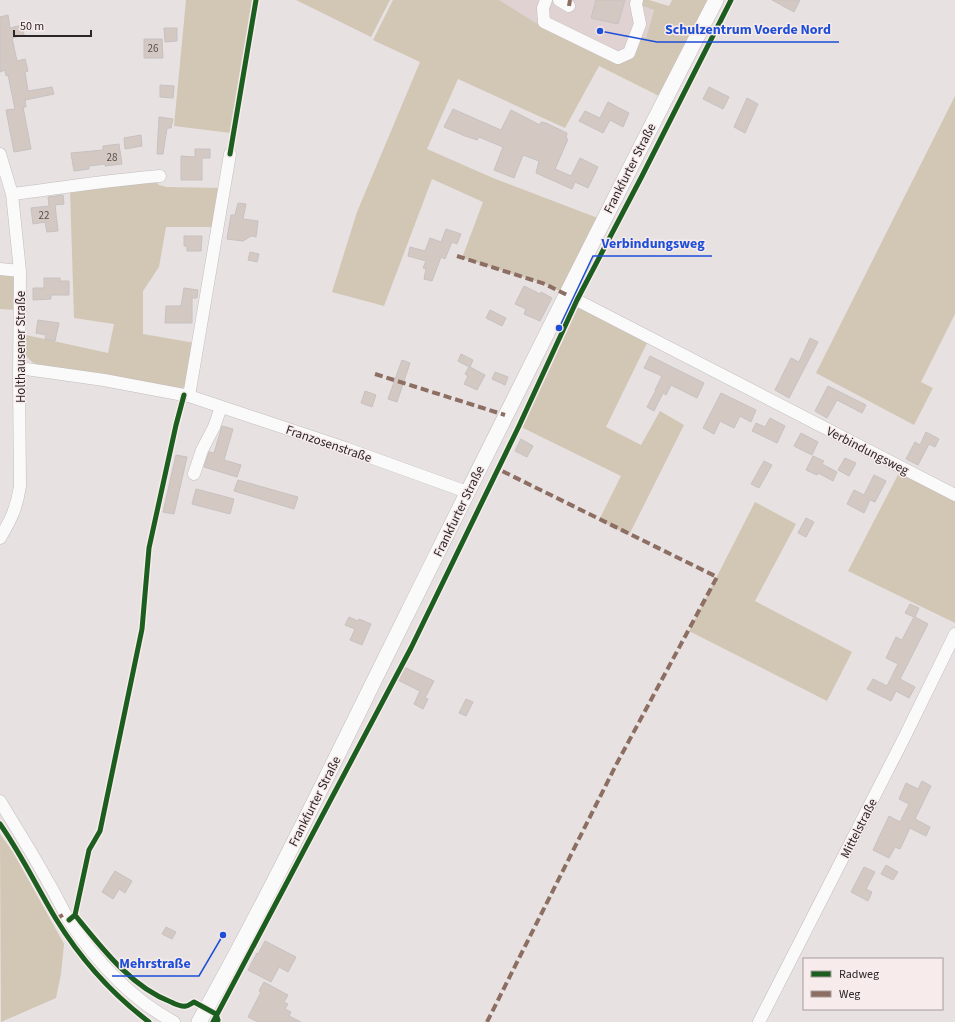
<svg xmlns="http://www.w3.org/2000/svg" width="955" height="1022" viewBox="0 0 955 1022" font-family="'Source Sans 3',sans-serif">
  <rect width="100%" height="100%" fill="#e7e1e1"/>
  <path fill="#e0d2d2" d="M499 0H642L654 9 646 38 632 57 541 26Z"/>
  <path fill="#d2c6b5" d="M186 0H253L231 133 174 126Z
    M296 0H390L371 37Z
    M393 0H499L541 26 615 63 640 36 646 38 654 10 640 5 642 0H649L669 6 672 0H715L665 99 599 66 565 128 458 79 427 149 493 178 603 220 567 295 545 284 462 258 483 202 432 179 384 306 332 292 357 212 420 62 373 40Z
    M955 96V314L921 382 933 388 914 425 816 373Z
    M156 182 159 185 167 187 222 188 215 227H166L159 267 143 291V334L195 343 186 386 179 390 38 365 32 362 26 356V335L108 353 114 324 74 318 70 189Z
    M0 274 15 275V310L0 309Z
    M577 300 648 341 606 427 641 445 660 411 684 425 629 535 599 520 621 476 519 426Z
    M902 467 955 495V623L848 571Z
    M755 502 796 524 755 601 852 652 827 701 689 631Z
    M0 834 13 852 64 944 61 974 56 998 1 1022Z"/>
  <path fill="#d4c8c3" stroke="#c6c2c1" d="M596 0H625L618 24 591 18Z
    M772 0H800L794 12Z
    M8 15 10 28 22 25 24 35 12 38 17 61 25 59 28 71 25 72 28 91 52 87 54 94 25 100 26 107H23L31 149 14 152 6 110 15 109 8 75 6 76 5 70 0 72V17Z
    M164 28H177V41L165 42Z
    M144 39H162L163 58H144Z
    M160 85 174 86 173 98 160 97Z
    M709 87 729 97 723 109 703 99Z
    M747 98 758 104 745 133 734 127Z
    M608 102 629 113 623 127 610 120 603 133 579 121 585 111 600 118Z
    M453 109 501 130 511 110 540 125 541 122 546 123 567 133 566 138 568 139 555 169 571 176 580 158 598 167 588 188 575 182 572 189 536 173 539 161 523 155 514 178 494 170 503 147 479 137 477 140 465 136 444 127Z
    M159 117 173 119 171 128H167L163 154H157Z
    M141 135 142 146 125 149 124 138Z
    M119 144 122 164 105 166V164L89 166V169L74 171 71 153 103 150V146Z
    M195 149H210V158H202V180H181V156L195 157Z
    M63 195 64 204 55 205 58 231 47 232 45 222 33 224 31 208 49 206 48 197Z
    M238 203 246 204 243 219 258 221 256 237 251 236 243 241 227 239 231 215H235Z
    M446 229 461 234 457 244 452 242 445 259 441 257 432 281 424 279 426 269 423 268 426 261 408 256 410 247 425 251 430 238 441 242Z
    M184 236H202L201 251H187V246H184Z
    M250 252 259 254 257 262 248 260Z
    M44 278H60V281H69V295H51V299L33 300V288H44Z
    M524 286 540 294 541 292 552 298 540 321 524 314 526 309 515 304Z
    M184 288 198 290 197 298H192V323H165L166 306H181Z
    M490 310 506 318 502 326 486 318Z
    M38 320 59 323 55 341 45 339 46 335 36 333Z
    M810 338 818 342 789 398 775 390 791 358 799 362Z
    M461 354 473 360 470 367 485 375 477 390 464 384 468 376 465 374 469 367 458 361Z
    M650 356 704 383 697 398 671 385 666 395 663 393 654 411 647 407 656 390H655L662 376 644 368Z
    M402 360 410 363 397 402 388 399Z
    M495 372 508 377 505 385 492 379Z
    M828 386 866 405 862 413 837 400 827 418 815 411Z
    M365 391 376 395 372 407 361 403Z
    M721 393 756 410 751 422 740 416 734 428 720 421 714 434 703 428Z
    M770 418 785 426 777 443 752 431 756 423 765 427Z
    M222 426 233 429 224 460 241 465 237 477 204 467 209 452 214 453Z
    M926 432 939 439 935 447 929 444 918 465 906 459 915 442 920 445Z
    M801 433 818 442 812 455 794 446Z
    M521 439 533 446 527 457 515 451Z
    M176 455 187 457 174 514 163 512Z
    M813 456 824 461 822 464 837 472 833 481 818 473 817 475 806 470Z
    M845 458 856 463 849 476 838 470Z
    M764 461 772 465 759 488 751 484Z
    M874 475 886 481 875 502 870 500 864 513 847 504 854 490 864 495Z
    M238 480 298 497 294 509 234 491Z
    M196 489 234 499 230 514 192 504Z
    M806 518 814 522 806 537 798 533Z
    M910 604 919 608 915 617 928 624 900 679 915 687 909 698 896 691 891 701 867 689 873 679 887 686 898 664 886 658 896 637 902 640 914 617 905 613Z
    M349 617 358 621 359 619 371 624 362 645 350 640 355 629 345 625Z
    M404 667 434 681 425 698 428 699 423 709 414 704 420 691 398 680Z
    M466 699 473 702 466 716 459 713Z
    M922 781 931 786 915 819 930 827 926 836 910 828 900 849 895 847 889 858 873 850 889 816 900 822 909 804 899 799 906 783 918 789Z
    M886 865 898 872 893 880 881 874Z
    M864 867 875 872 866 889 872 892 868 901 851 892Z
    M115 871 132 881 125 893 119 889 113 899 102 892Z
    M166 927 176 932 172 939 162 934Z
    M265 941 296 957 288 972 279 967 271 982 248 970 257 953 258 954Z
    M264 982 288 995 284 1002 288 1004 285 1009 291 1012 289 1016 301 1022H258L248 1017 261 992 259 991Z"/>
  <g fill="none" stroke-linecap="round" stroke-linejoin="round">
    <g stroke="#c2bdbd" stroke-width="13">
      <path id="minor" d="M546 0 543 8 544 22 618 58 629 53 640 24 636 4 637 0
        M559 0 569 6
        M0 154 12 194 20 271 19 379 20 486C17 507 11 520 0 538
        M12 194C61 188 110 180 160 176
        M0 269 20 271
        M567 295 955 495
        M19 368 104 380 189 396 345 448 467 492
        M189 396 230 154
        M194 474 202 450 214 427 221 407
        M0 801C16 828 33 854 48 882 56 895 62 909 70 922 96 961 132 1000 174 1022
        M759 1022 904 738 955 634"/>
    </g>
    <g stroke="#c2bdbd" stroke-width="16">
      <path id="major" d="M199 1022C274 888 340 749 408 612 510 407 611 203 716 0"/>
    </g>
    <use href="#minor" stroke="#fbfafa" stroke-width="12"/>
    <use href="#major" stroke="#fbfafa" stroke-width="15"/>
    <path stroke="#8d6e63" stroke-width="4" stroke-dasharray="8 4" stroke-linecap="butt" d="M569 6 570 0
      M457 256 545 284 567 295
      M375 374 505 415
      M56 919 66 913
      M487 1022 616 765 717 577 498 469"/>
    <g stroke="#f8ebeb" stroke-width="8">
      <path id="cycleway" d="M230 154 256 0
        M0 824C21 854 37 887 56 919 80 958 112 994 149 1022
        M75 915C101 947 131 987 171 1002 175 1004 181 1007 186 1006 188 1006 192 1003 194 1002L216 1014 218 1020
        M69 920 75 915 89 850 100 831 142 629 149 548 176 425 184 395
        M213 1022 411 648 519 426 577 300 642 176 731 0"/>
    </g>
    <use href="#cycleway" stroke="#1b5e20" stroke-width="5"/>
  </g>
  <g text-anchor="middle" stroke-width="3" stroke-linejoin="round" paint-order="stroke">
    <g font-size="11" fill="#575050">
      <text x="153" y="52">26</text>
      <text x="112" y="161">28</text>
      <text x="44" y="219">22</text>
    </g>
    <g font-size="13" fill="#2b2627" stroke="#f8ebeb">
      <text transform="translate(629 168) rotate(-63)" y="5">Frankfurter Straße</text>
      <text transform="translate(20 347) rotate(-90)" y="5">Holthausener Straße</text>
      <text transform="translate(329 443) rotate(19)" y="5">Franzosenstraße</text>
      <text transform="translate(868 450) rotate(27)" y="5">Verbindungsweg</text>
      <text transform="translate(458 511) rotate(-64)" y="5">Frankfurter Straße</text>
      <text transform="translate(314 801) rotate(-63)" y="5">Frankfurter Straße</text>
      <text transform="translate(858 828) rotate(-63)" y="5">Mittelstraße</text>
    </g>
  </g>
  <path fill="none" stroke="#1d4ed8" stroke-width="1.5" d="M600 31L657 42H839M559 328L593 256H712M223 935L199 976H112"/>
  <g fill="#1d4ed8" stroke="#f8ebeb" stroke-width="1.5">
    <circle cx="600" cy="31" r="4"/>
    <circle cx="559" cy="328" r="4"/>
    <circle cx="223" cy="935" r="4"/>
  </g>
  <g font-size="14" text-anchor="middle" font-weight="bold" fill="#1d4ed8" stroke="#f8ebeb" stroke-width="3" stroke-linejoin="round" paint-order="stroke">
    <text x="748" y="34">Schulzentrum Voerde Nord</text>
    <text x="653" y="248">Verbindungsweg</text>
    <text x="155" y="968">Mehrstraße</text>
  </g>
  <rect x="803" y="958" width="140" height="52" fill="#f8ebeb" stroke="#a69c9d"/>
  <rect x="811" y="971" width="20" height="6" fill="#1b5e20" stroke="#a69c9d"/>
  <text x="839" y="978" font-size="12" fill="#2b2627">Radweg</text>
  <rect x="811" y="991" width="20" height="6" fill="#8d6e63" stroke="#a69c9d"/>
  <text x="839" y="998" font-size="12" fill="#2b2627">Weg</text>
  <path d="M14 30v6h77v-6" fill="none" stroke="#2b2627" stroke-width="2"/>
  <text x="20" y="30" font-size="12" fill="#2b2627" stroke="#f8ebeb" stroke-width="3" paint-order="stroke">50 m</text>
</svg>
